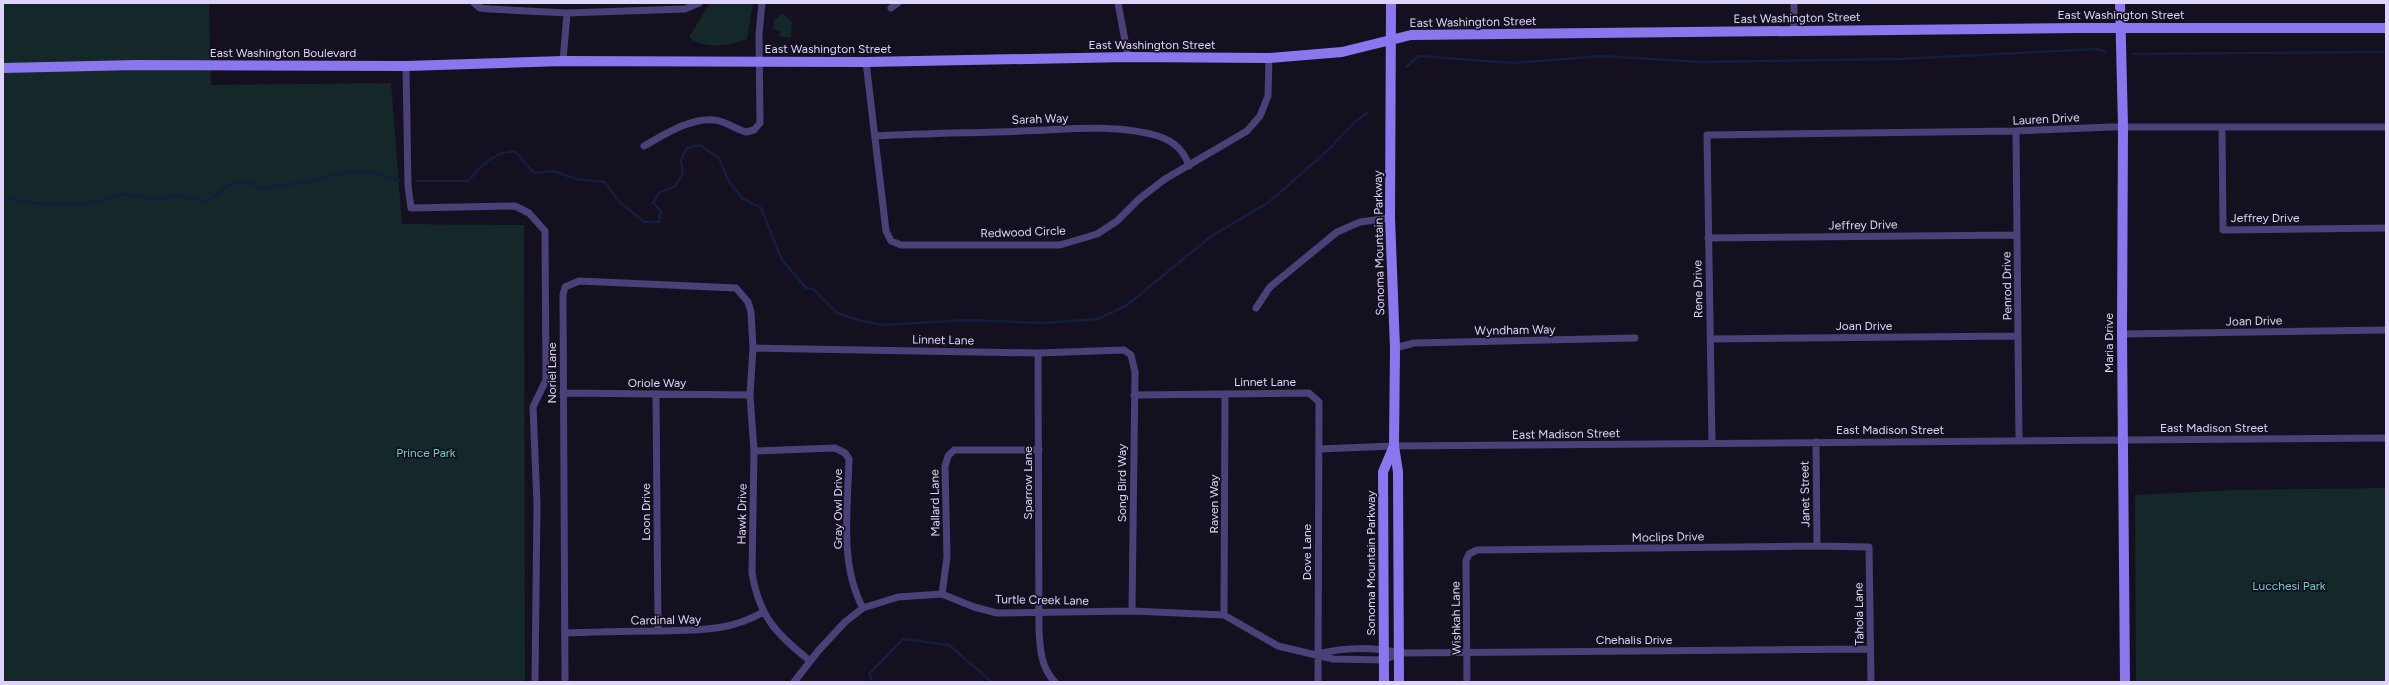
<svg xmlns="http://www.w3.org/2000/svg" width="2389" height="685" viewBox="0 0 2389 685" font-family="Figtree,sans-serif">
  <rect width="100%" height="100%" fill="#151020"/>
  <path fill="#142729" d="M3 3H209L211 85 391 83 402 224 524 225 525 682H3Z
    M710 3H753L747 39C731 46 702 50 689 37Z
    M782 13 792 22 791 38 779 36 780 31 773 29 774 20Z
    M2386 488V682H2136L2135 495 2236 490Z"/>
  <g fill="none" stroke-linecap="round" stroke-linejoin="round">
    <path stroke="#131e40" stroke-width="2.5" d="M2133 54 2386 52
      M1406 67 1419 56 1513 63 1602 56 1701 62 1899 59 2097 49 2106 52
      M417 181H468C483 165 491 153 515 151L534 173 554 171 576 179 604 182 620 202 644 222H659L661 211 653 203 660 192 674 187 683 174 681 160 687 148 700 145 719 158 728 180 742 198 761 208 782 260 806 288 813 289 837 313 861 321 884 325 966 320 1042 323 1098 319 1127 305 1210 237 1269 202 1327 151 1354 123 1368 112
      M3 198 43 204 85 205 120 194 161 200 175 195 208 201 229 185 245 181 262 188 307 182 349 171 376 173 400 181
      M873 682 869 674 903 639 949 645 992 682"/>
    <path stroke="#4b4179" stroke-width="7" d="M474 3 480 8 490 9 567 13
      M1118 3 1128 57
      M1794 3V31
      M891 8 898 3
      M563 61 567 13 685 9 699 3
      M866 62 886 231 891 241 901 245H1060L1097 234 1117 221 1139 199 1165 179 1247 131 1260 116 1268 96 1269 58
      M406 66 408 186 411 208 515 206 529 213 545 231 546 380 533 407 537 504 535 682
      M2222 127 2223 230 2386 228
      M2016 131 2019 440
      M876 136C925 133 973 133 1022 131 1065 130 1116 123 1158 136 1174 141 1184 150 1189 166
      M644 146C664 135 691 117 714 120 726 121 735 129 746 132L754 130 760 123 759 34 762 3
      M1708 238 2017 235
      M1256 308 1270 287 1337 232 1360 222 1390 218
      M2122 334 2386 330
      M1710 339 2018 336
      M753 348 1038 353 1124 350 1131 355 1135 372 1132 611
      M1395 348 1414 343 1635 338
      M1038 353 1039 630C1040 649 1041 668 1055 682
      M563 393 750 395
      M656 394 658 631
      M1134 395 1309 393 1319 402 1318 682
      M1816 442 1817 546
      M1712 443 1707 135 2016 131 2111 127H2386
      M1319 449 1394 446 2386 438
      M754 451 835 448 845 453 849 459C848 506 839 565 863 608
      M942 594 947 557 945 466 948 456 954 450H1039
      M1224 615 1225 394
      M566 633C596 632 626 631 657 631 694 630 730 632 763 612
      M1318 654C1343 647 1373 647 1399 653L1870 649
      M565 682 563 295 565 287 579 281 736 288 748 302 751 312 753 348 750 395 754 451 752 573C759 616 776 634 809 660
      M794 682 819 650 845 622 863 608 898 597 942 594 974 607 997 613 1132 611 1224 615 1278 646 1333 659 1384 660 1399 653
      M1467 682 1466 561 1469 554 1477 550 1817 546 1869 547 1871 682"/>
    <path stroke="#8a77ee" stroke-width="10" d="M1391 3 1390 218 1395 348 1394 446 1398 472 1399 682
      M2120 3 2123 126 2122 334 2125 682
      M3 68 137 65 406 66 563 61 866 62 1128 57 1269 58 1342 52 1411 35 2076 28H2386
      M1384 682 1383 472 1394 446"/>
  </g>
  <g text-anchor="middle" stroke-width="3.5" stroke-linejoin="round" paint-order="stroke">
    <g font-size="12" fill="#ded4f9" stroke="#151020">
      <text x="2121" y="19">East Washington Street</text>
      <text transform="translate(1797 18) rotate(-1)" y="4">East Washington Street</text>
      <text transform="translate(1473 22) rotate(-1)" y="4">East Washington Street</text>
      <text x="1152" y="49">East Washington Street</text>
      <text x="828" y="53">East Washington Street</text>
      <text x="283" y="57">East Washington Boulevard</text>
      <text transform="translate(1040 119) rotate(-2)" y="4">Sarah Way</text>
      <text transform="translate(2046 119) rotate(-3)" y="4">Lauren Drive</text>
      <text x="2265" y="222">Jeffrey Drive</text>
      <text transform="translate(1863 225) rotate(-1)" y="4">Jeffrey Drive</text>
      <text transform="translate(1023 232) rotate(-2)" y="4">Redwood Circle</text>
      <text transform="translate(1379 243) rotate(-91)" y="4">Sonoma Mountain Parkway</text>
      <text transform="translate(2007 286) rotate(-91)" y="4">Penrod Drive</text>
      <text transform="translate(1698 289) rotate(-91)" y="4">Rene Drive</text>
      <text transform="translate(2254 321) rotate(-1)" y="4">Joan Drive</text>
      <text x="1864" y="330">Joan Drive</text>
      <text transform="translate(1515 330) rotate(-1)" y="4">Wyndham Way</text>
      <text transform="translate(943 340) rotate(1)" y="4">Linnet Lane</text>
      <text transform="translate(2109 343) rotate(-90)" y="4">Maria Drive</text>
      <text transform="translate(552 373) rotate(-90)" y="4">Noriel Lane</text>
      <text x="1265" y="386">Linnet Lane</text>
      <text x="657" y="387">Oriole Way</text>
      <text x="2214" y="432">East Madison Street</text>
      <text x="1890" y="434">East Madison Street</text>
      <text transform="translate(1566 434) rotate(-1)" y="4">East Madison Street</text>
      <text transform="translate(1028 483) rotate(-90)" y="4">Sparrow Lane</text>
      <text transform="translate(1122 483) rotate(-90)" y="4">Song Bird Way</text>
      <text transform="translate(1805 494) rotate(-91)" y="4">Janet Street</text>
      <text transform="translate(935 503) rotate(-91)" y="4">Mallard Lane</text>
      <text transform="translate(1214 504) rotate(-90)" y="4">Raven Way</text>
      <text transform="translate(838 509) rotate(-90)" y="4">Gray Owl Drive</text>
      <text transform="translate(646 512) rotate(-90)" y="4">Loon Drive</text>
      <text transform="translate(742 514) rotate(-89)" y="4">Hawk Drive</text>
      <text transform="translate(1668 537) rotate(-1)" y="4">Moclips Drive</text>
      <text transform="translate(1307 552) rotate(-90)" y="4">Dove Lane</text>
      <text transform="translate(1371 563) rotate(-90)" y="4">Sonoma Mountain Parkway</text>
      <text transform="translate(1042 600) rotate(1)" y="4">Turtle Creek Lane</text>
      <text transform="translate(1859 614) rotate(-91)" y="4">Tahola Lane</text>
      <text transform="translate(1456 618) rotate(-91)" y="4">Wishkah Lane</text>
      <text transform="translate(666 620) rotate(-1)" y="4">Cardinal Way</text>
      <text x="1634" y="644">Chehalis Drive</text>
    </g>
    <g font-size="12" fill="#6ad0c4" stroke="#151020">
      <text x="426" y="457">Prince Park</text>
      <text x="2289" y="590">Lucchesi Park</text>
    </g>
  </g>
  <rect width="2389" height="685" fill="none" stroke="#ded4f9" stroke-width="8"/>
</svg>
